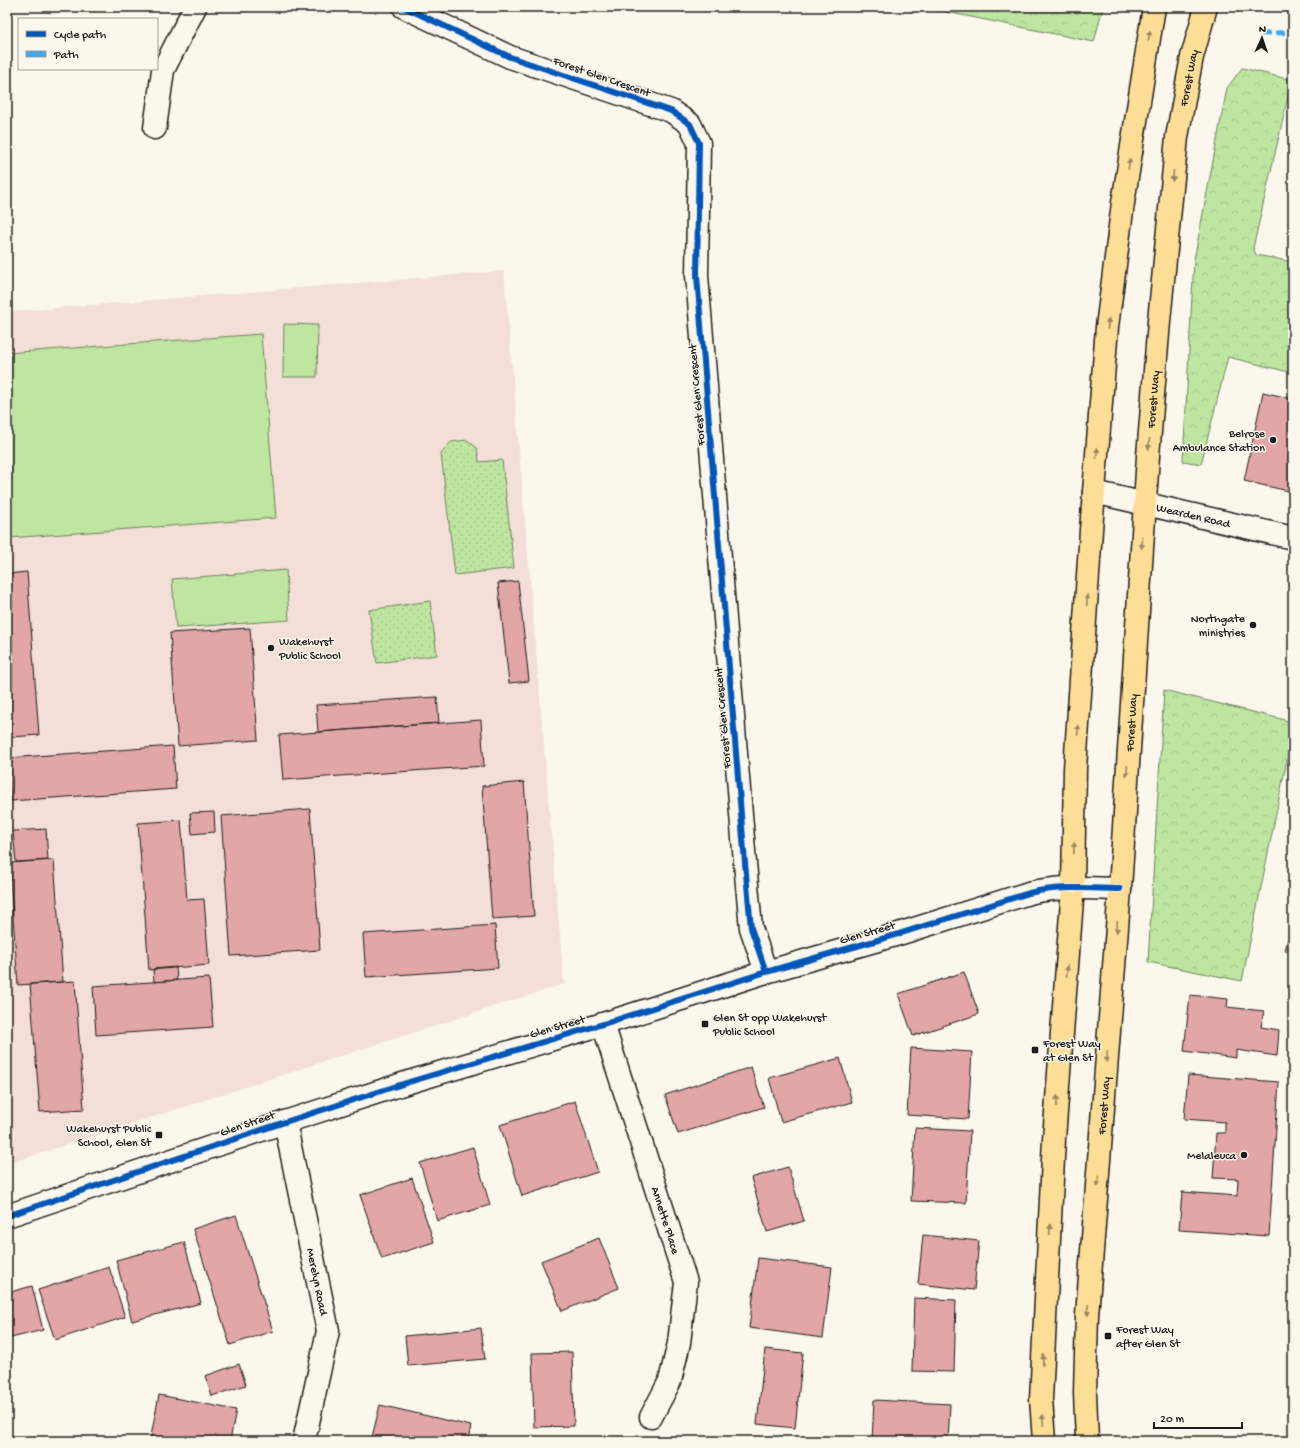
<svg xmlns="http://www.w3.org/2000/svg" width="1300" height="1448" viewBox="0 0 1300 1448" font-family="'Gochi Hand',sans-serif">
  <defs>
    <pattern id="forest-crowns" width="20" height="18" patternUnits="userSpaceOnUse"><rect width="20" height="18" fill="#bee6a1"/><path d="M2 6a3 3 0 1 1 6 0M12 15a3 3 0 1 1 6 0" fill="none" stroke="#a3c58a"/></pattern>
    <pattern id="park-dots" width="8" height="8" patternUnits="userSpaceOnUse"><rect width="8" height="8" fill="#bee6a1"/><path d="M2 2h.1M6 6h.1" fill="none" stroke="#a3c58a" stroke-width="1.8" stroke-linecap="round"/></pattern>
  </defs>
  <rect width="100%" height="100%" fill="#fbf7ec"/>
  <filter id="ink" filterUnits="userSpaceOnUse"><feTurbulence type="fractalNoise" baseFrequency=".025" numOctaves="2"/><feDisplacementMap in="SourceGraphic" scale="8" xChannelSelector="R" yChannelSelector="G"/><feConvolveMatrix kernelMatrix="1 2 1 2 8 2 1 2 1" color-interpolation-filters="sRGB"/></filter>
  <g filter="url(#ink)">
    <path fill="#f3dfd7" d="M504 271 564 984 7 1164V312Z"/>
    <path fill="url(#forest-crowns)" stroke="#6d815e" d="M922 7H1103L1094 42Z
      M1242 68 1292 80 1253 248 1256 255 1293 262V373L1228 357 1201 464 1183 461 1194 260 1227 88Z
      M1164 690 1293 722V730L1242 981 1148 962Z"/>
    <path fill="url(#park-dots)" stroke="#6d815e" d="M467 440 477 448 479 462 502 460 514 568 455 575 441 454 451 442Z
      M430 601 437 655 377 663 369 610Z"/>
    <path fill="#bee6a1" stroke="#6d815e" d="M284 324 318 325 317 377H283Z
      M261 334 276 518 9 538 7 511V353Z
      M286 570 289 620 176 628 172 579Z"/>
    <path fill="#e1a6a5" stroke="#1c1c1c" d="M1263 392 1293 399V492L1244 481Z
      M27 572 39 735 11 737 7 674V574Z
      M518 581 529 681 509 683 498 583Z
      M250 628 258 740 178 746 170 633Z
      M437 697 439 723 318 732 316 705Z
      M481 720 484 766 283 780 279 735Z
      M173 746 176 789 11 801 8 758Z
      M524 782 534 916 492 919 482 786Z
      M310 809 320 950 231 956 221 816Z
      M214 812 215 832 192 834 190 813Z
      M181 820 187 900 204 899 209 965 149 970 138 823Z
      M46 829 48 860 16 862 13 831Z
      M54 860 63 982 18 985 9 863Z
      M1293 917V952L1285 951Z
      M495 925 498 968 366 977 363 934Z
      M176 967 177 980 154 982 153 969Z
      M964 972 979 1014 913 1036 898 994Z
      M209 978 213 1027 96 1035 93 986Z
      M75 981 84 1109 40 1112 30 984Z
      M1190 995 1228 999 1227 1007 1264 1011 1261 1027 1279 1030 1277 1056 1236 1050V1058L1184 1051Z
      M911 1048 972 1052 968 1119 907 1115Z
      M840 1058 852 1102 781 1122 769 1078Z
      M751 1067 764 1107 678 1134 665 1095Z
      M1188 1075 1279 1082 1269 1236 1179 1230 1182 1192 1237 1196 1238 1179 1213 1178 1216 1133H1225V1122L1184 1119Z
      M575 1101 598 1172 522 1196 500 1125Z
      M915 1128 970 1131 966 1203 911 1201Z
      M473 1147 490 1205 437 1221 420 1163Z
      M788 1167 804 1221 767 1232 751 1178Z
      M412 1178 434 1242 382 1259 360 1195Z
      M236 1215 273 1331 230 1345 193 1229Z
      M923 1235 979 1241 974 1290 918 1284Z
      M599 1238 619 1288 562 1311 541 1261Z
      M184 1242 201 1303 132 1321 116 1260Z
      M758 1258 832 1267 823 1338 749 1328Z
      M109 1267 125 1317 55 1340 38 1290Z
      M32 1286 43 1330 7 1339V1293Z
      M914 1298 956 1300 954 1372 912 1371Z
      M481 1328 485 1359 408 1366 405 1336Z
      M765 1349 803 1353 795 1428 757 1424Z
      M572 1352 574 1426 534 1427 532 1353Z
      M239 1364 246 1385 212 1396 205 1376Z
      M159 1395 236 1410 230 1441H150Z
      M874 1400 950 1404 948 1441H872Z
      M380 1405 471 1426 468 1441H371Z"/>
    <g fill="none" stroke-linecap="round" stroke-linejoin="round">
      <g stroke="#1c1c1c" stroke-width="25">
        <g id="minor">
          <path d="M404 7 510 57 671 111 690 124 699 143 697 276 745 863 751 928 766 972"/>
          <path d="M155 128 163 70 195 7"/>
          <path id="s1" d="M1094 492 1293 538"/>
          <path id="s2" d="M603 1024 686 1282 679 1343 670 1381 651 1417"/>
          <path id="s3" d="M285 1122 328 1331 304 1441"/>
          <path d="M7 1216 285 1122 409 1082 603 1024 766 972 892 936 1029 893C1059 886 1089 888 1120 889"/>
        </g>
      </g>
      <g stroke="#1c1c1c" stroke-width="25">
        <g id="major">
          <path d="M1044 1441 1041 1399 1054 1139 1073 887 1075 769 1091 530 1107 327 1123 203 1154 7"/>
          <path id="s4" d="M1087 1441 1085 1393 1087 1315 1120 889 1148 456 1159 321 1177 137 1192 57 1206 7"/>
        </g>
      </g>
      <use href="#minor" stroke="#fbf7ec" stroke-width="22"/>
      <use href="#major" stroke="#fedd96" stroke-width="22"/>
      <path stroke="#3fa9f5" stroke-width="5" stroke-dasharray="10 5" stroke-linecap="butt" d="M1260 34 1293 32"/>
      <g stroke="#fbf7ec" stroke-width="8">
        <path id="cycleway" d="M404 7 510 57 671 111 690 124 699 143 697 276 745 863 751 928 766 972
          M7 1216 285 1122 409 1082 603 1024 766 972 892 936 1029 893C1059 886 1089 888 1120 889"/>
      </g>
      <use href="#cycleway" stroke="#0057b8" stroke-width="6"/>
    </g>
    <defs><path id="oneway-solid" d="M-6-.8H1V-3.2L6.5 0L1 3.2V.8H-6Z"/></defs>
    <g fill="#98865f">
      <use href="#oneway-solid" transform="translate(1149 36) rotate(-81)"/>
      <use href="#oneway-solid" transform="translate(1129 164) rotate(-81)"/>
      <use href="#oneway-solid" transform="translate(1173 176) rotate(96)"/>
      <use href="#oneway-solid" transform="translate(1108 324) rotate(-84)"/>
      <use href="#oneway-solid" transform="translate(1149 444) rotate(95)"/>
      <use href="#oneway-solid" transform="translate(1097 453) rotate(-85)"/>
      <use href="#oneway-solid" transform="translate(1142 543) rotate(94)"/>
      <use href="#oneway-solid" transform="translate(1087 600) rotate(-86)"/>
      <use href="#oneway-solid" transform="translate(1078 730) rotate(-86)"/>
      <use href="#oneway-solid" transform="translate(1127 771) rotate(94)"/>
      <use href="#oneway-solid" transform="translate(1074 848) rotate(-88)"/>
      <use href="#oneway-solid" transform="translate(1117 927) rotate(94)"/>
      <use href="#oneway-solid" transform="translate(1067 971) rotate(-86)"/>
      <use href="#oneway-solid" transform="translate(1107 1057) rotate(94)"/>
      <use href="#oneway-solid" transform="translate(1057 1101) rotate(-86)"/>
      <use href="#oneway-solid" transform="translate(1098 1181) rotate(95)"/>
      <use href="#oneway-solid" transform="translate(1050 1230) rotate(-87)"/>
      <use href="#oneway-solid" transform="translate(1088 1310) rotate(94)"/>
      <use href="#oneway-solid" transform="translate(1043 1360) rotate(-87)"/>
      <use href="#oneway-solid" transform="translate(1043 1420) rotate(-94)"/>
    </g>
  </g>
  <g fill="#1c1c1c" stroke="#fbf7ec" stroke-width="1.5">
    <circle cx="1273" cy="440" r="4"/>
    <circle cx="1253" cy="625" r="4"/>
    <circle cx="271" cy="648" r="4"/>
    <rect x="701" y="1020" width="8" height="8" rx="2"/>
    <rect x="1031" y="1046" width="8" height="8" rx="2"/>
    <rect x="155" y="1131" width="8" height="8" rx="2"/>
    <circle cx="1244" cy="1155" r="4"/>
    <rect x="1104" y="1332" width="8" height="8" rx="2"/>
  </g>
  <g text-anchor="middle" stroke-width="3" stroke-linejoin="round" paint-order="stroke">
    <g font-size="12" fill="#1c1c1c" stroke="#fbf7ec">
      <text transform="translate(602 76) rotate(19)" y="4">Forest Glen Crescent</text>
      <text dy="4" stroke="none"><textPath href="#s4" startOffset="1368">Forest Way</textPath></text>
      <text transform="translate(696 395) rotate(-95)" y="4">Forest Glen Crescent</text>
      <text dy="4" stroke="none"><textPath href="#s4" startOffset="1044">Forest Way</textPath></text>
      <text dy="4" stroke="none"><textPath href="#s1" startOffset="102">Wearden Road</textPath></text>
      <text transform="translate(722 718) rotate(-95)" y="4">Forest Glen Crescent</text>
      <text dy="4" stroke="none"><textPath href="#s4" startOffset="720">Forest Way</textPath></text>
      <text transform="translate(867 932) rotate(-16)" y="4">Glen Street</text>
      <text transform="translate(557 1026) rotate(-16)" y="4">Glen Street</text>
      <text dy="4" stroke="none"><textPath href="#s4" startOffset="336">Forest Way</textPath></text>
      <text transform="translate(247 1123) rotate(-19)" y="4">Glen Street</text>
      <text dy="4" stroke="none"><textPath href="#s2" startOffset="206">Annette Place</textPath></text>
      <text dy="4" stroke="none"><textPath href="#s3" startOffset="163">Merelyn Road</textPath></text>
    </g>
    <g font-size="12" fill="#1c1c1c" stroke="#fbf7ec" text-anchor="end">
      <text x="1265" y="437">Belrose<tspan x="1265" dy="14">Ambulance Station</tspan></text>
      <text x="1245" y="622">Northgate<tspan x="1245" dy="14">ministries</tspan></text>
      <text x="279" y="645" text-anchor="start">Wakehurst<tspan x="279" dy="14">Public School</tspan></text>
      <text x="713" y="1021" text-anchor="start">Glen St opp Wakehurst<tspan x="713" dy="14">Public School</tspan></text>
      <text x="1043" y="1047" text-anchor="start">Forest Way<tspan x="1043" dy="14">at Glen St</tspan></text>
      <text x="151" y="1132">Wakehurst Public<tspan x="151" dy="14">School, Glen St</tspan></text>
      <text x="1236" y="1159">Melaleuca</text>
      <text x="1116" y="1333" text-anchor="start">Forest Way<tspan x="1116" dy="14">after Glen St</tspan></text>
    </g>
  </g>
  <rect width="1300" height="1448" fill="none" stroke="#fbf7ec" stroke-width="24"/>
  <rect x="12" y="12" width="1276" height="1424" fill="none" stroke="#1c1c1c" stroke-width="1.5" filter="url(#ink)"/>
  <rect x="18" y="18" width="140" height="52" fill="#fbf7ec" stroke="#a29f99"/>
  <rect x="26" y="31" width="20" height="6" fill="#0057b8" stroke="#a29f99"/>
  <text x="54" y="38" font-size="12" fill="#1c1c1c">Cycle path</text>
  <rect x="26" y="51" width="20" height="6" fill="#3fa9f5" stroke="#a29f99"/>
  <text x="54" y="58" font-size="12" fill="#1c1c1c">Path</text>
  <g transform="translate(1262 38) rotate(3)" stroke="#fbf7ec" stroke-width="3" paint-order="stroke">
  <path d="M0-3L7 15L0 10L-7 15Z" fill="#1c1c1c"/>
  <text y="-6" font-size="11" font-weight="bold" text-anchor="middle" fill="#1c1c1c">N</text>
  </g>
  <path d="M1154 1422v6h88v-6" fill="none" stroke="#1c1c1c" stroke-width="2"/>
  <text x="1160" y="1422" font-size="12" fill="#1c1c1c" stroke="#fbf7ec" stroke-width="3" paint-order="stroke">20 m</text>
</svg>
